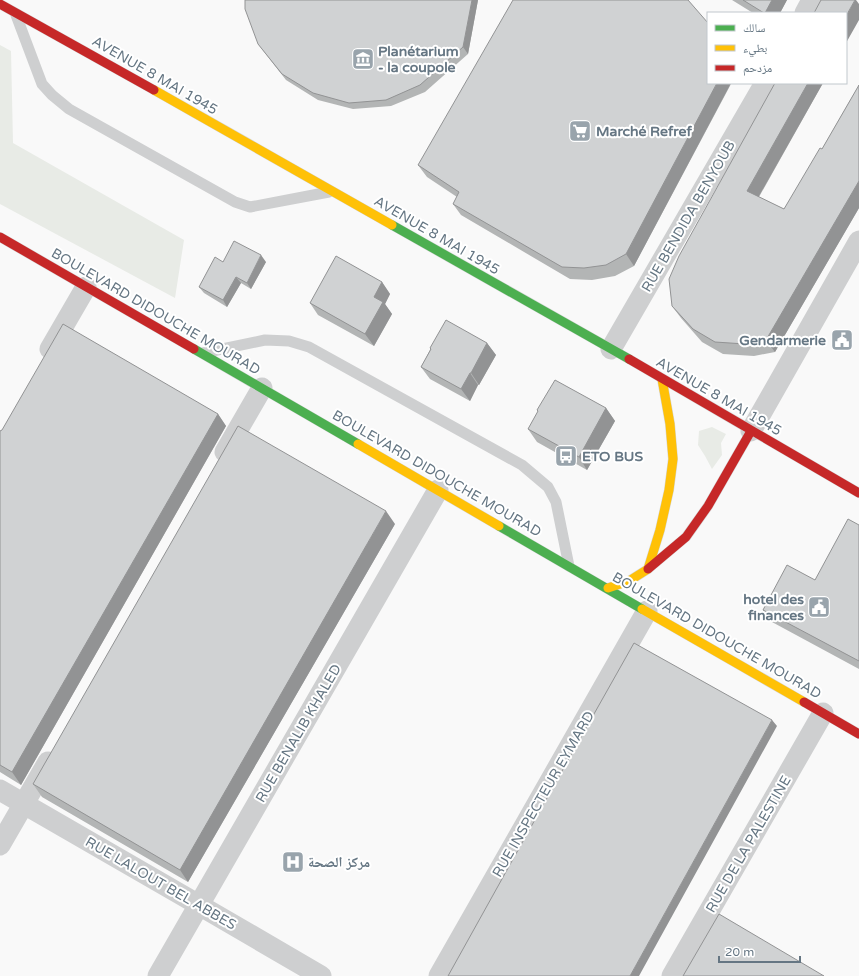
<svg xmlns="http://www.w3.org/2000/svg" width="859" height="976" viewBox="0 0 859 976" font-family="'Varela Round','Noto Naskh Arabic',sans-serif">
  <rect width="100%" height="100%" fill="#f9f9f9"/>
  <path fill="#e8ebe6" d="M0 45 11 51 13 143 184 240 175 298 0 204Z
    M712 427 726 434 721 443 722 455 712 469 705 456 698 445 699 431Z"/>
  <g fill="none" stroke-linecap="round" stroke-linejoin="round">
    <g stroke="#d5d6d7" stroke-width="10">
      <path id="fast" d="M392 225 629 359
        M194 349 358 444
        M499 526 642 609"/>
    </g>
    <g stroke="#d5d6d7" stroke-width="10">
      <path id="slow" d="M154 90 392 225
        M358 444 499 526
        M608 588 629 581 648 569 660 530 669 490 673 459 670 424 662 379
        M642 609 804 702"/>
    </g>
    <g stroke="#d5d6d7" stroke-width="10">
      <path id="jam" d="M0 4 154 90
        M0 237 194 349
        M629 359 859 493
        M648 569 686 537 708 506 751 431
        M804 702 859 734"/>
    </g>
    <path stroke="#cecfd0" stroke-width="11" d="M16 15 42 84 52 95 69 109 235 202 250 207 329 192
      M203 353 265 340 289 341 309 347 522 465 548 487 556 502 569 566"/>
    <path stroke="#cecfd0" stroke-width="21" d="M805 13 812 0
      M50 349 86 287
      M611 349 765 83
      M751 431 859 241
      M225 452 262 388
      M0 790 199 905 321 976
      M0 845 48 762
      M158 976 438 490
      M439 976 647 611
      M672 976 823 713"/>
    <use href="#fast" stroke="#4caf50" stroke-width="9"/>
    <use href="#slow" stroke="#ffc107" stroke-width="9"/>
    <use href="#jam" stroke="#c62828" stroke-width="9"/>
  </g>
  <path fill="#b3b5b5" d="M478 0 468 54 425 92 391 106 353 109 318 100 286 80 258 44Z
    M732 0H787L780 13H753Z
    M775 83H823L759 197 784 209 822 149 859 85V208L775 352 754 356 723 354 702 342 681 318 672 306Z
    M731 84 634 266 615 276 592 280 570 279 461 215 453 204 457 197 427 177 418 165Z
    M223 262H266L251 289 241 283 227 307 204 293 199 287Z
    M382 282 390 294 385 304 392 314 374 346 318 315 310 303Z
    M487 343 496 355 479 385H478L470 401 430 379 421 367 430 350V348Z
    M606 408 615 421 587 470 537 442 528 429 538 412 537 410Z
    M218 414 226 426 21 785 0 772V431L2 430Z
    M395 524 188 882 42 797 33 784Z
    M859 525V669L772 622 763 610 815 580Z"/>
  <path fill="#929394" d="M472 0H478L468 54 463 47Z
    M772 0H787L780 13H765Z
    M855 0H856L859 4V20L846 43V16Z
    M717 83H731L634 266 626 254Z
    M808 83H823L755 203 747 191Z
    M859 181V208L775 352 766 340Z
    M261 255 266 262 251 289 247 283Z
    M236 277 241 283 227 307 223 300Z
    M382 282 390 294 385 304 392 314 374 346 365 334 374 297Z
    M487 343 496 355 479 385 471 373Z
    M470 373 478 385 470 401 461 389Z
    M606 408 615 421 587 470 579 457Z
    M218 414 226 426 21 785 12 772Z
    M386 511 395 524 188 882 180 870Z
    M772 720 777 726 639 976H630Z"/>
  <path fill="#d0d2d3" stroke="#929394" d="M245 0H472L463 47 420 85 386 100 349 103 313 93 282 74 258 44 245 9Z
    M513 0H688L708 23V83H717L626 254 606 265 584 268 562 267 453 204 459 192 418 165Z
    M743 0H772L765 13H764Z
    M821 0H855L846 16V13H814Z
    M775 83H808L747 191 784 209 820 148 822 149 859 85V181L766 340 745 344 715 342 693 329 672 306 669 279 679 256Z
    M234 241 261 255 247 283 236 277 223 300 199 287 215 257 223 262Z
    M336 256 382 282 374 297 383 302 365 334 310 303Z
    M446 320 487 343 471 373H470L461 389 421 367 431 349 430 348Z
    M63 324 218 414 12 772 0 765V431L2 430Z
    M555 380 606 408 579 457 528 429 538 411 537 410Z
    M238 426 386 511 180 870 33 784Z
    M848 519 859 525V661L763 610 787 565 815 580Z
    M634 643 772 720 630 976H448L581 737Z
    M719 914 824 976H683Z"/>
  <defs>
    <g id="museum-square" transform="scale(1.15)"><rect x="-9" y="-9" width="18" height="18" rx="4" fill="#99a4ac" stroke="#fff"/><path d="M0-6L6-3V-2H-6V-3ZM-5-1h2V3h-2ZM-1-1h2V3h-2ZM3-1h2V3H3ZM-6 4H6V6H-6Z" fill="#fff"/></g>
    <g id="supermarket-square" transform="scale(1.15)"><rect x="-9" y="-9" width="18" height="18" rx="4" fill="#99a4ac" stroke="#fff"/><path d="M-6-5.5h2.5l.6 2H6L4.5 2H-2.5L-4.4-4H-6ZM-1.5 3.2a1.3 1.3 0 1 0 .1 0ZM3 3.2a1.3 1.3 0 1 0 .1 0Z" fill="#fff"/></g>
    <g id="civic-square" transform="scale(1.15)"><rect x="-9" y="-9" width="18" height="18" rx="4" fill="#99a4ac" stroke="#fff"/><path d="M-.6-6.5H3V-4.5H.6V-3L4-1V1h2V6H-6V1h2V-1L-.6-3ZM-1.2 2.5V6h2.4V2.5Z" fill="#fff"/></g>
    <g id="bus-square" transform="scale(1.15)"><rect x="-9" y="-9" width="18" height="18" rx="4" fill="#99a4ac" stroke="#fff"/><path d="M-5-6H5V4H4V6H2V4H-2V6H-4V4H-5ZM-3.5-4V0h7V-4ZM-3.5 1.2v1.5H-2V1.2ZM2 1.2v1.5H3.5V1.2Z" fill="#fff"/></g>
    <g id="hospital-square" transform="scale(1.15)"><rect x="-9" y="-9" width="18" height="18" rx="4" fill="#99a4ac" stroke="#fff"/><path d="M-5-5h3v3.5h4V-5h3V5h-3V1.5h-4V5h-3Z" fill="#fff"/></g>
  </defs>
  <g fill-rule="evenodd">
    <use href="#museum-square" x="363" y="59"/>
    <use href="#supermarket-square" x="580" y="131"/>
    <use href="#civic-square" x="842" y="340"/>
    <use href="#bus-square" x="566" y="456"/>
    <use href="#civic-square" x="819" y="607"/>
    <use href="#hospital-square" x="293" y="862"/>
  </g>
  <g text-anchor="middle" stroke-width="4" stroke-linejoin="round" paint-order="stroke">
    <g font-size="14" font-weight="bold" fill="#657683" stroke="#fff" text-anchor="start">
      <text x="378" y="56">Planétarium<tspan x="378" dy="16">- la coupole</tspan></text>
      <text x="596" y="136">Marché Refref</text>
      <text x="826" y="345" text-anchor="end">Gendarmerie</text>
      <text x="582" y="461">ETO BUS</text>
      <text x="804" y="604" text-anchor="end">hotel des<tspan x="804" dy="16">finances</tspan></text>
      <text x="308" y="867">مركز الصحة</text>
    </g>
    <g font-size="14" fill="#657683" stroke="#fff">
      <text transform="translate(155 75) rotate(30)" y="5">AVENUE 8 MAI 1945</text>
      <text transform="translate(688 216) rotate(-60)" y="5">RUE BENDIDA BENYOUB</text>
      <text transform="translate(437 235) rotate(30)" y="5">AVENUE 8 MAI 1945</text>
      <text transform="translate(156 311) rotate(30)" y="5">BOULEVARD DIDOUCHE MOURAD</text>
      <text transform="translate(719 396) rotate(30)" y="5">AVENUE 8 MAI 1945</text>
      <text transform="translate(437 473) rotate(30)" y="5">BOULEVARD DIDOUCHE MOURAD</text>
      <text transform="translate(717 635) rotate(30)" y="5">BOULEVARD DIDOUCHE MOURAD</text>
      <text transform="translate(298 733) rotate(-60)" y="5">RUE BENALIB KHALED</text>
      <text transform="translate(543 794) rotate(-60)" y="5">RUE INSPECTEUR EYMARD</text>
      <text transform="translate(748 844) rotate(-60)" y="5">RUE DE LA PALESTINE</text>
      <text transform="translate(161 883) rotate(30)" y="5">RUE LALOUT BEL ABBES</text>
    </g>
  </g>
  <rect x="707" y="12" width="140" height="72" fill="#ffffff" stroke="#c1c8cd"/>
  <rect x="715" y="25" width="20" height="6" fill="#4caf50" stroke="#c1c8cd"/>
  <text x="743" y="32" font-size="12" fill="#657683">سالك</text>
  <rect x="715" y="45" width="20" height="6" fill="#ffc107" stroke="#c1c8cd"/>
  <text x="743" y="52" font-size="12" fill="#657683">بطيء</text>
  <rect x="715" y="65" width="20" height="6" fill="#c62828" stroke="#c1c8cd"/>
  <text x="743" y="72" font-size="12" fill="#657683">مزدحم</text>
  <path d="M719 956v6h81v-6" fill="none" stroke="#657683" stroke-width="2"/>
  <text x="725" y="956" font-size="12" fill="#657683" stroke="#ffffff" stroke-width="3" paint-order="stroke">20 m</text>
</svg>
